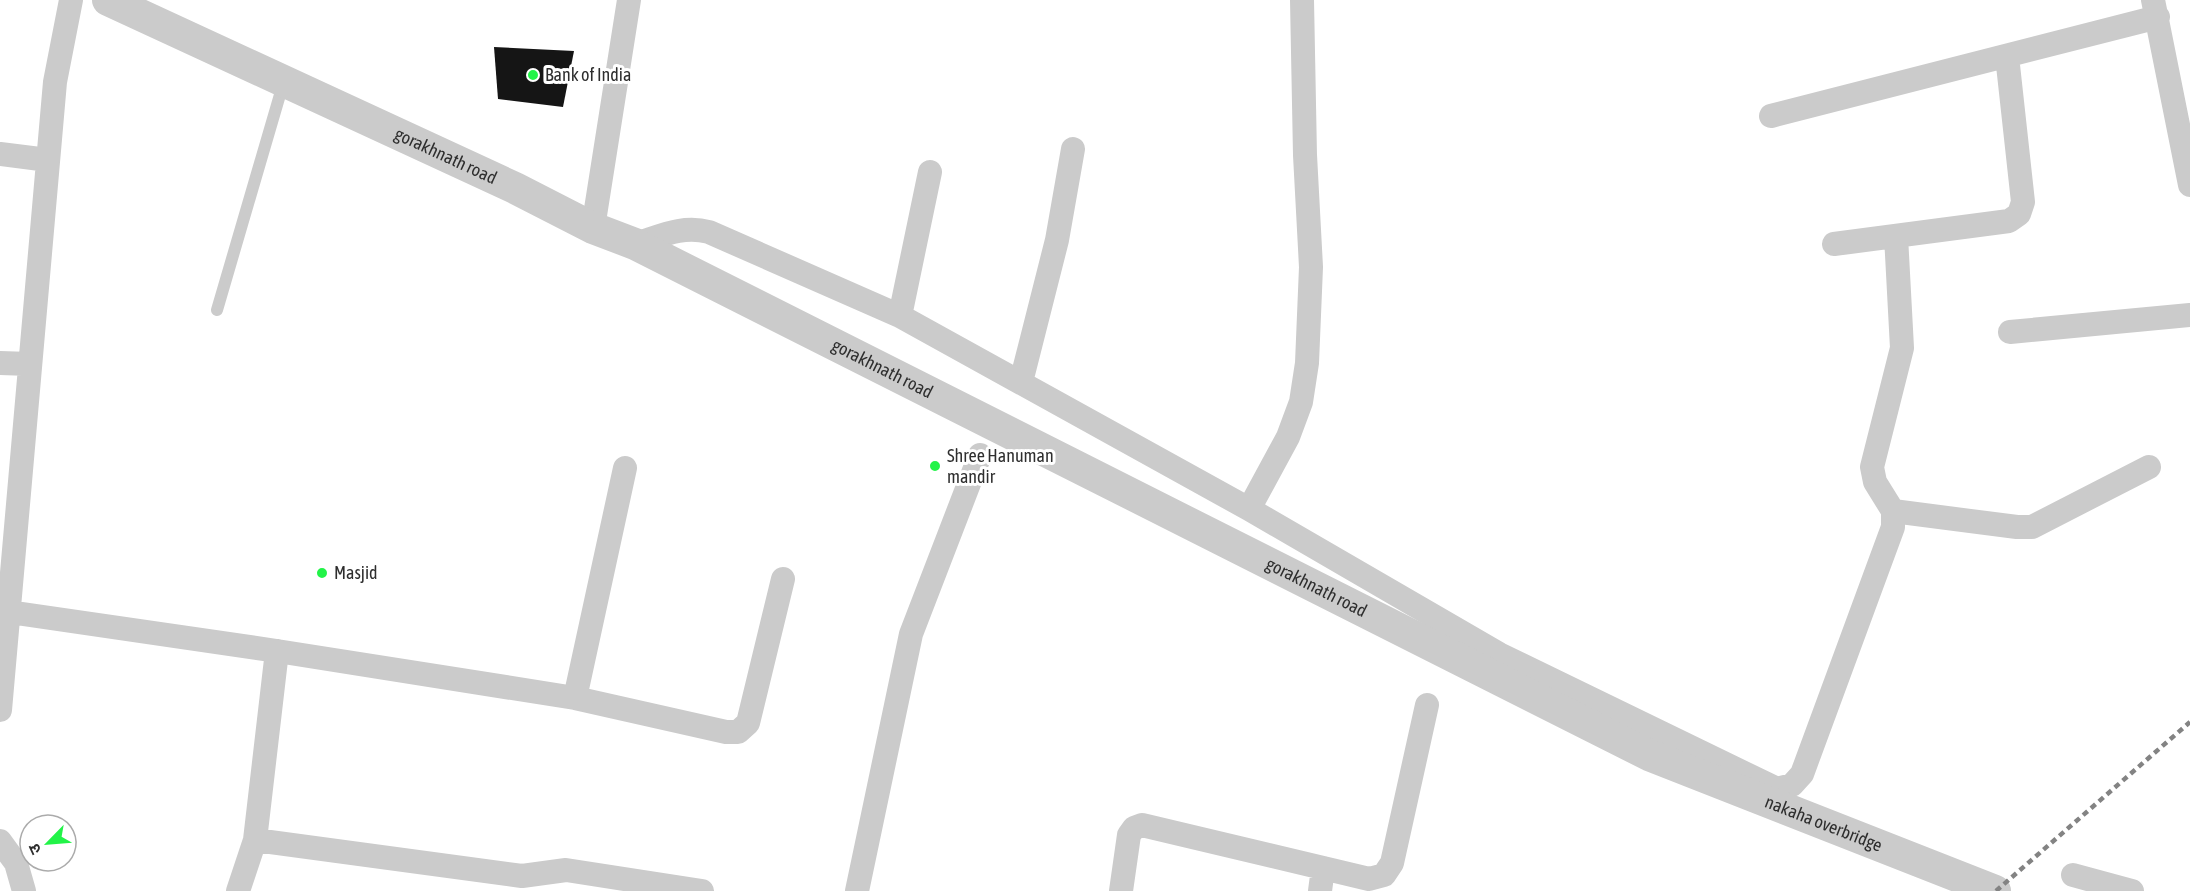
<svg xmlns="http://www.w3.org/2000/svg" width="2190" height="891" viewBox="0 0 2190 891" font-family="'Asap Condensed','Noto Sans Devanagari',sans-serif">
  <rect width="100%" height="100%" fill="#fff"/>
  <path fill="#151515" d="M494 47 574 51 563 107 498 99Z"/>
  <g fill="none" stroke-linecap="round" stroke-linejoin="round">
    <path stroke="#cbcbcb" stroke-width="12" d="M217 310 284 81"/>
    <path stroke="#cbcbcb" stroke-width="24" d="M2153 0 2190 185
      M1771 116 2158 17
      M0 154 48 160
      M593 228 629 0
      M635 244C661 236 682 225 709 232L900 316 1249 509 1499 654 1777 789 1792 785 1802 774 1893 527V511L1875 482 1872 467 1902 348 1896 236
      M1834 244 2009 221 2019 214 2023 202 2007 56
      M900 316 930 172
      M2010 332 2190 315
      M0 363 30 364
      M1021 382 1057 240 1073 149
      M1249 509 1288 437 1301 402 1307 363 1311 267 1305 155 1302 0
      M1893 511 2017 527H2032L2149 467
      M9 612 277 651 575 698 726 732H738L748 723 783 579
      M575 698 625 468
      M0 710 55 82 71 0
      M255 840 522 876 566 870 702 891
      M0 841 16 863 24 891
      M2073 875 2132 891
      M238 891 255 840 277 651
      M857 891 911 634 980 455
      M1121 891 1129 835 1134 828 1142 825 1369 879 1384 875 1392 863 1427 705
      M1320 891 1323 868"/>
    <path stroke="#cbcbcb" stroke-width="32" id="s1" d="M108 0 515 188 593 228 635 244 1649 755 1995 891"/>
    <path stroke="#838383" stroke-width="4.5" stroke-dasharray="6 4.5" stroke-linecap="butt" d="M1996 891 2190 722"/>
  </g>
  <g fill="#22f348" stroke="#fff" stroke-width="2">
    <circle cx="533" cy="75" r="6"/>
    <circle cx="935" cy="466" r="6"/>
    <circle cx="322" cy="573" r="6"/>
  </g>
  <g text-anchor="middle" stroke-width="6" stroke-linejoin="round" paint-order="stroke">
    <g font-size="18" fill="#2e2e2e" stroke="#fff" text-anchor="start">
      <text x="545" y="81">Bank of India</text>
      <text x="947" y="462">Shree Hanuman<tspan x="947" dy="21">mandir</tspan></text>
      <text x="334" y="579">Masjid</text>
    </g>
    <g font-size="18" fill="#2e2e2e" stroke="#fff">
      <text dy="6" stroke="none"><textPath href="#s1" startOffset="372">gorakhnath road</textPath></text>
      <text dy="6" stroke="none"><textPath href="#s1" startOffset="858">gorakhnath road</textPath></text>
      <text dy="6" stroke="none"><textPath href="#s1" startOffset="1344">gorakhnath road</textPath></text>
      <text dy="6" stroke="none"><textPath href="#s1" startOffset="1904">nakaha overbridge</textPath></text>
    </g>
  </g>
  <g transform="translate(48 843) rotate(245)"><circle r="28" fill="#ffffff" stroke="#ababab" stroke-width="1.5"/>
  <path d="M0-4.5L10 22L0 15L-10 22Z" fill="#22f348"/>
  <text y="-9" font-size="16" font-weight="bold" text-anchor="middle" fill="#2e2e2e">उ</text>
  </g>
</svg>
